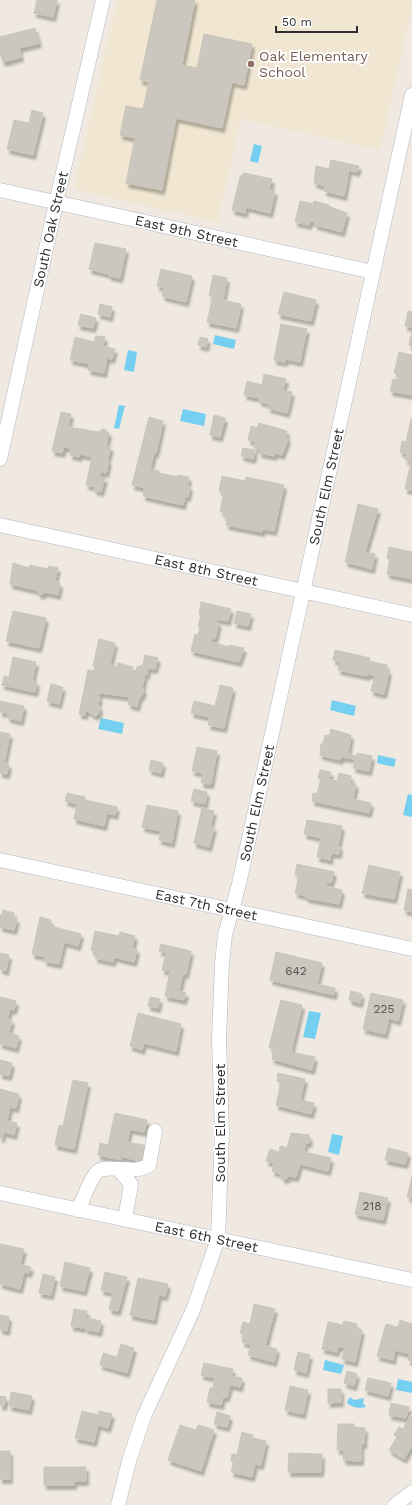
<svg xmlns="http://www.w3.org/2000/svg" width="412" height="1505" viewBox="0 0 412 1505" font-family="'Work Sans',sans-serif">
  <defs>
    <filter id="shadow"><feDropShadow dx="2.5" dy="4.5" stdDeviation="1" flood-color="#0004"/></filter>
  </defs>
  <rect width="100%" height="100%" fill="#efe9e1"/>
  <path fill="#f0e6d1" d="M117 0H412V9L380 150 241 119 218 222 204 220 175 211 162 210 74 189Z"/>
  <path fill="#75cff0" d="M254 144 262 146 258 163 250 161Z
    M215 335 236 340 234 349 213 344Z
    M128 350 137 352 134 372 124 370Z
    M119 405 125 406 119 429 114 428Z
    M183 409 206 414 204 426 180 421Z
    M332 700 356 706 354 716 330 710Z
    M101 718 124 723 122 734 98 729Z
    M378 755 396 759 394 767 377 763Z
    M408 794 412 795V817L403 815Z
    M309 1011 321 1013 315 1039 303 1037Z
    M332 1134 343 1136 339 1155 328 1152Z
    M325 1360 344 1365 341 1374 323 1370Z
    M398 1379 412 1382V1393L396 1390Z
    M350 1397 354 1400 364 1398 363 1403 366 1407C360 1409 349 1407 347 1402Z"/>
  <path fill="#cbc7bf" stroke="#cbc5ba" filter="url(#shadow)" d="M37 0H57L53 17 34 13Z
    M157 0H195L182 65 197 68 204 34 252 44 244 85 232 82 222 128 176 118 162 190 126 183 135 138 120 135 126 106 143 109 149 82 140 80Z
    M35 28 39 43 19 48 21 57 3 62 0 53V37Z
    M32 110 43 113 33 155 7 149 14 120 29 123Z
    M331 160 359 166 357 172 349 170 344 196 324 191 325 186 314 183 316 166 329 169Z
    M244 173 272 179 269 190 275 191 270 213 246 207 245 213 232 210 240 177Z
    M300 201 313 204 314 201 329 205 328 206 347 213 342 232 315 225V222L310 221 309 225 295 222Z
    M95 243 126 249 120 278 109 276V274L89 269Z
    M161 269 192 276 186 302 162 296 164 288 157 286Z
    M213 275 227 278 223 300 241 304 236 328 207 322 213 296H209Z
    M284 292 316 300 311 321 278 314Z
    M100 304 112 307 110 317 98 314Z
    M408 311 412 312V327L405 326Z
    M81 314 96 318 93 328 78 325Z
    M281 324 307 329 300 362 286 359 285 362 274 360Z
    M412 330V346L409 345Z
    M96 336 105 337 103 346 115 349 112 359 107 358 104 373 88 370 90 364 70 360 75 337 94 342Z
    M200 337 208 339 206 347 198 345Z
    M399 352 412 355V395L390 391 393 379 398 380 399 374 394 373Z
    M264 374 286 379 283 390 292 392 287 413 268 408 269 404 259 401 260 398 244 395 247 381 262 385Z
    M61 412 71 414 68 427 99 432 102 429 106 430 109 433 106 446 111 447 107 461H109L106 473 101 472 99 477 105 478 101 492 94 490 95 487 86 485 92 457 80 454 79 457 70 455 71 448 64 447 62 453 52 451Z
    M214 415 225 418 220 437 210 435Z
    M149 417 163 421 156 453H154L150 469 159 471V473L178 477V475L189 477 187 486H190L188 497 185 496 183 505 143 496 145 488 132 485Z
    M411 419H412V490L405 489 411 461 405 460 407 454 400 452 402 441 406 442Z
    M259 423 287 431 286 438 288 439 282 455 275 453 274 456 259 453 260 449 254 448 255 441 248 440 251 426 257 428Z
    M243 448 255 450 253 459 241 456Z
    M222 476 245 481 246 477 284 485 274 531 263 529 262 532 226 525 228 519H225L226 516 223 515 224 512 220 511 224 492 219 491Z
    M358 504 378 509 365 552 375 554 372 569 345 562Z
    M389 547 412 552V579L387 574 390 559 387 558Z
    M13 563 29 568 30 565 48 569 49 566 58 568 55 580 60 584 58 595 46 592 40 595 36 590 10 584Z
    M201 602 231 609 228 621 217 619 216 623H219L215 639 212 638 211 642 229 647V645L244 648 239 662 191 651 195 634 198 635 200 627H198L201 615H199Z
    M13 611 46 618 39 648 6 641Z
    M237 611 251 614 248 626 234 623Z
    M99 639 115 643 110 665 117 667 118 663 133 667 132 670 136 671 137 667 143 665 145 655 158 658 155 669 148 668 147 675 145 674 142 689H144L142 696H140L137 707 128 704 130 697 101 693 97 697H100L98 704 100 708 99 713 95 716 86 710 85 715 79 714 88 670 94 671 95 666H93Z
    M335 650 370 658 369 661 387 665 386 670 389 671 384 694 371 691 375 675 367 674V676L338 670 340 662 333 660Z
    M13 657 36 662 32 681 37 682 35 692 2 685 4 676 9 677Z
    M51 684 63 687 59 704 47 701Z
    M220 685 233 688 224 728 208 725 210 717 191 713 194 701 215 706Z
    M0 701 24 706 21 721 8 718V713L0 712Z
    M331 729 351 735 348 754 357 756V753L372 756 369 771 353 768 355 759 341 757 340 760 320 755 321 744 323 743 325 735 329 736Z
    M0 732 10 734 4 763 9 764 7 774 0 773Z
    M197 747 217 751 211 784 201 783 203 773 192 771Z
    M151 760 163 763 161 773 149 770Z
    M320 770 331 772 329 779 337 781 339 773 351 776 350 782 356 784 353 799 371 803 369 813 312 801 313 793 317 794 321 779 318 778Z
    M194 789 207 792 205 804 191 801Z
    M67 793 85 797V800L117 807 115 815 107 813 104 826 74 819 77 804 65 801Z
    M147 805 178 811 172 843 159 840 161 831 142 827Z
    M202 808 214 811 210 827H214L209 847 194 843Z
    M307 820 342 826 338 847H340L339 854 331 853 330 860 317 857 321 838 304 834Z
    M297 864 334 872 331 883 327 882 326 886 342 890 339 904 306 898V896L295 893 299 876 295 875Z
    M369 865 400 872 394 899 362 893Z
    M408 889 412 890V912L404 910Z
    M3 910 14 913 13 918 17 919 14 930 0 927V915H2Z
    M40 917 51 920 50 926 81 934 78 946 64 942 59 964 44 961 45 957 32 954Z
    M95 931 119 936 120 932 135 936 132 948 137 949 134 962 114 957 113 962 95 958 96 951 91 950Z
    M161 944 191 951 186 974H183L179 991 186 993 184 1000 165 996 170 971 162 970 166 953 159 951Z
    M276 952 322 963 317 984 335 988 334 995 270 980Z
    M0 953 9 955 6 971 0 969Z
    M351 991 362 994 360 1003 349 1000Z
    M371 993 403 1000 398 1021 389 1018 385 1034 363 1029Z
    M0 997 16 1001 14 1010 10 1009 7 1019 12 1020 9 1033 19 1036 16 1048 0 1044Z
    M150 997 160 999 158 1008 148 1006Z
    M281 1000 302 1005 291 1052 315 1057 312 1070 272 1059 274 1048 269 1047Z
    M138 1013 181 1024 176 1051 144 1043 142 1050 130 1046Z
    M0 1060 12 1063 9 1076 0 1074Z
    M278 1073 305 1079 300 1100 314 1103 311 1114 276 1105 281 1082 277 1081Z
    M73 1080 88 1083 74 1149 55 1145 59 1125 63 1126Z
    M0 1089 19 1094 16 1108 10 1107 7 1121 17 1123 14 1135 3 1132 2 1138H0Z
    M115 1113 147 1120 144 1132 130 1129 127 1142 148 1146 144 1163 121 1156V1160L98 1155 100 1143 108 1145Z
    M291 1133 309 1135 310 1142 305 1144 304 1152 331 1158 328 1171 300 1164 296 1177 289 1176 286 1179H283L279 1173 272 1171 274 1163 266 1161 270 1149 279 1152 280 1146 287 1148Z
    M388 1148 408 1153 405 1164 385 1160Z
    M412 1176V1198L407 1197Z
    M360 1192 388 1198 383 1220 355 1214Z
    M0 1244 24 1249 20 1264 31 1267 29 1273 24 1272 20 1289 0 1284Z
    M65 1262 90 1268 84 1291 60 1286Z
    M105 1272 127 1277 118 1311 109 1309 113 1293 101 1290Z
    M43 1274 55 1277 51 1295 39 1293Z
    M138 1278 168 1284 165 1296 159 1295 154 1320 130 1315Z
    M254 1304 275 1309 265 1346 277 1349 274 1362 248 1355 251 1345 242 1342 244 1334 240 1333 243 1322 250 1324Z
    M74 1309 87 1311 83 1328 71 1326Z
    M0 1315 9 1317 7 1331 0 1329Z
    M87 1318 101 1321 99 1332 85 1329Z
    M400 1320 412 1324V1361L408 1360 410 1354 395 1350 393 1360 377 1356 386 1324 398 1327Z
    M344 1321 357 1324 356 1329 362 1330 355 1362 342 1359 345 1348 338 1346 337 1352 322 1349 328 1322 343 1325Z
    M121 1344 134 1348 127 1373 100 1365 103 1353 117 1357Z
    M298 1352 310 1355 306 1373 294 1370Z
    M204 1363 233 1369 231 1376 242 1378 240 1387 230 1385 227 1397H223L221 1405 207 1402 210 1388H213L215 1378 201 1375Z
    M347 1371 357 1374 354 1386 344 1383Z
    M368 1378 391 1383 388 1396 365 1390Z
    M290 1386 308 1390 303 1414 285 1410Z
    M328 1389H341V1402L328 1403Z
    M11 1392 32 1396 29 1410 9 1406Z
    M0 1396 6 1397 4 1406 0 1405Z
    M391 1403 409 1407 406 1418 389 1415Z
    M82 1411 99 1415V1411L112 1414 108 1428 98 1425 94 1442 75 1438Z
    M217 1412 230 1416 227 1427 214 1424Z
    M410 1416 412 1417V1445L404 1459 389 1450 397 1437 394 1435 399 1427 403 1429Z
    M338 1424H354V1427L365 1428 364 1444H361V1461L343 1460 344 1450H337Z
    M180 1425 196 1430 198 1425 214 1430 201 1471 168 1460Z
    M242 1432 253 1435 252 1438 266 1441 261 1465 255 1464 252 1477 231 1472 234 1462 231 1461 232 1454 237 1455Z
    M0 1451H10V1479H0Z
    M289 1453 322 1454 321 1472H288Z
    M44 1467H86V1481H74V1485H44Z"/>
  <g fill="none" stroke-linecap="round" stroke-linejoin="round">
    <g stroke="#b4b7c1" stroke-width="15">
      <g id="minor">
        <path id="s1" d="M0 190 373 272"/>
        <path id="s2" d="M0 459 56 203 103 0"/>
        <path id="s3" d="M0 525 412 615"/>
        <path id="s4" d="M0 860 412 949"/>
        <path d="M118 1169 131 1184 125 1219"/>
        <path id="s5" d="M0 1193 412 1280"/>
        <path d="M78 1210C84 1198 88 1184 96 1173 105 1162 134 1176 149 1165L155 1131"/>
        <path id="s6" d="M118 1505 129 1461 144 1416 193 1310 218 1239 222 1133 219 1039 222 963 225 935 239 884 412 95"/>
        <path d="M395 1505 412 1492"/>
      </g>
    </g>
    <use href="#minor" stroke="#fff" stroke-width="14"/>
  </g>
  <circle fill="#8d6e63" stroke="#fff" stroke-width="1.5" cx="251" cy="64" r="4"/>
  <g text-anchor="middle" stroke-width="4" stroke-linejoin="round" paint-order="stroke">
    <g font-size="12" fill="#555452">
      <text x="296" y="975">642</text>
      <text x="384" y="1013">225</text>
      <text x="372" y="1210">218</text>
    </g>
    <g font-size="14" fill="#785e54" stroke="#fff" text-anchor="start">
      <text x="259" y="61">Oak Elementary<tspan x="259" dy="16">School</tspan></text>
    </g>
    <g font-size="14" fill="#2e2e2e" stroke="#fff">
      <text dy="5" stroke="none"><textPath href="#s2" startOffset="235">South Oak Street</textPath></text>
      <text dy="5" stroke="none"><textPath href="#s1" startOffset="191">East 9th Street</textPath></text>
      <text dy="5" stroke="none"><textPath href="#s6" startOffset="1049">South Elm Street</textPath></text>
      <text dy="5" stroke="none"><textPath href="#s3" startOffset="211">East 8th Street</textPath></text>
      <text dy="5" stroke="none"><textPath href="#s6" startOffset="725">South Elm Street</textPath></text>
      <text dy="5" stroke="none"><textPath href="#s4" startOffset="211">East 7th Street</textPath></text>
      <text transform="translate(220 1123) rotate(-90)" y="5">South Elm Street</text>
      <text dy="5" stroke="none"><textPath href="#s5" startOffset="211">East 6th Street</textPath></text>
    </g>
  </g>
  <path d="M276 26v6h81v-6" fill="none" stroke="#2e2e2e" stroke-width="2"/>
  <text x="282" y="26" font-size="12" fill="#2e2e2e" stroke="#ffffff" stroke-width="3" paint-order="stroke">50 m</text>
</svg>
